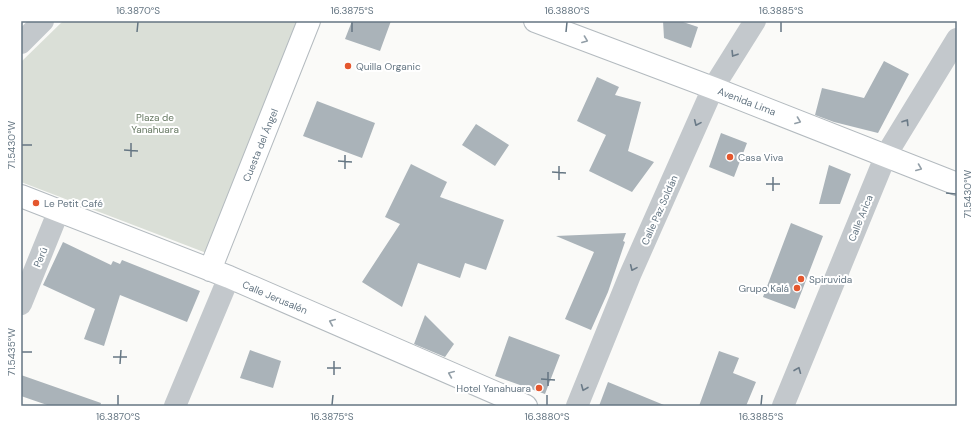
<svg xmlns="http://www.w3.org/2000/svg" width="978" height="427" viewBox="0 0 978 427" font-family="'DM Sans',sans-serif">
  <rect width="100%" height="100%" fill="#fafaf8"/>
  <path fill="#dadfd7" d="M63 21H312L209 254 21 182V62Z"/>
  <path fill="#aab3b9" d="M352 21H391L380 51 345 39Z
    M663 21H680L698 27 691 48 664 38Z
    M884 61 909 74 878 133 834 122 815 115 822 88 864 98Z
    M597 77 619 87 615 95 641 102 628 151 654 162 632 192 589 171 606 135 577 121Z
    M317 101 375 123 362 158 303 136Z
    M476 124 509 145 495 166 462 145Z
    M721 133 747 143 734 177 709 167Z
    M411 164 447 182 440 197 504 220 486 270 465 263 460 278 418 263 402 307 362 282 400 224 385 217Z
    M829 165 851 174 840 204H819Z
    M791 223 823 236 795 309 763 297Z
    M626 233 623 241 625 242 608 292 591 330 565 319 594 252 556 236Z
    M63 242 111 265 113 261 120 264 122 260 200 291 187 322 120 295 104 346 84 339 95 309 43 285Z
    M425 315 454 344 445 357 414 344Z
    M509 336 560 355 545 394 495 376Z
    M250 350 281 361 273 388 240 378Z
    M719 351 739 358 733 373 756 382 746 406H699Z
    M21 375 101 403 100 406H50L21 396Z
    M608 382 664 405V406H599Z"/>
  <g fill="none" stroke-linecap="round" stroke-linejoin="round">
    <g stroke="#b3babf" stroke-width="24">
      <path id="secondary" d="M535 21 713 88 957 184
        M21 196 229 277 526 406
        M210 270 309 21"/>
    </g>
    <path stroke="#c3c8cc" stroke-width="22" d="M21 43 43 21
      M21 304 59 210
      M175 406 229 277
      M577 406 630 275 713 88 755 21
      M783 406 886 155 957 39"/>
    <use href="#secondary" stroke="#fff" stroke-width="22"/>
  </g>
  <defs><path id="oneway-chevron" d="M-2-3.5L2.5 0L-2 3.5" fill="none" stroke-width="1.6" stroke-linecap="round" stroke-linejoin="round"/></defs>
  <g stroke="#939fa8">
    <use href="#oneway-chevron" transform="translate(585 40) rotate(21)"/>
    <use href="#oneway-chevron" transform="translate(798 121) rotate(21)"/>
    <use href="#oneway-chevron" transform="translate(919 168) rotate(22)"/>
    <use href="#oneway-chevron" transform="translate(332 322) rotate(-157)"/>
    <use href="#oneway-chevron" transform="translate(451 374) rotate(-157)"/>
  </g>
  <g stroke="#6a7a87">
    <use href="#oneway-chevron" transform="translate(734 54) rotate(122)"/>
    <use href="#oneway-chevron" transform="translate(906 122) rotate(-58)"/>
    <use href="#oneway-chevron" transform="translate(697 123) rotate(114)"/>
    <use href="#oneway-chevron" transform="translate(633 268) rotate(114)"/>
    <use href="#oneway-chevron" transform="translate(798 370) rotate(-68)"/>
    <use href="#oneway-chevron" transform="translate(584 388) rotate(112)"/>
  </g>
  <path fill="none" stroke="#657683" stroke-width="1.5" d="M137 32 138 22M352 32V22M566 32 567 22M781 32V22M22 145H32M124 150 138 151M131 157V143M338 161 352 162M345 169V155M552 172 566 173M559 180V166M766 184H780M773 191V177M946 193 956 194M22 352H32M113 357H127M120 364 121 350M327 368H341M334 375V361M541 379 555 380M548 386V372M118 405V395M332 405 333 395M547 405V395M761 405 762 395"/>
  <g fill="#e4572e" stroke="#fff" stroke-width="1.5">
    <circle cx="348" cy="66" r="4"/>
    <circle cx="730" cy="157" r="4"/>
    <circle cx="36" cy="203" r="4"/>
    <circle cx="801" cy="279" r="4"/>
    <circle cx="797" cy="288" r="4"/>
    <circle cx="539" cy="388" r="4"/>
  </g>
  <g text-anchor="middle" stroke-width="4" stroke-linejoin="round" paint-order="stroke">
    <g font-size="10" fill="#657683" stroke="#fff" text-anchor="start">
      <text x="356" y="70">Quilla Organic</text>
      <text x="738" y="161">Casa Viva</text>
      <text x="44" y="207">Le Petit Café</text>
      <text x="809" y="283">Spiruvida</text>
      <text x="789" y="292" text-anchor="end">Grupo Kalá</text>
      <text x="531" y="392" text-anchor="end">Hotel Yanahuara</text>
    </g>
    <g font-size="10" fill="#657683" stroke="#fff">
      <text transform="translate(747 101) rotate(21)" y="4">Avenida Lima</text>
      <text transform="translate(260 145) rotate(-68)" y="4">Cuesta del Ángel</text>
      <text transform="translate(659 210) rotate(-66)" y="4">Calle Paz Soldán</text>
      <text transform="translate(860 218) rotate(-68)" y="4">Calle Arica</text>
      <text transform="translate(40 257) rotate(-68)" y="4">Perú</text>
      <text transform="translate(275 297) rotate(23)" y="4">Calle Jerusalén</text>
    </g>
    <g font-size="10" fill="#687a64" stroke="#fff">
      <text x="155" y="121">Plaza de<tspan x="155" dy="12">Yanahuara</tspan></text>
    </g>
  </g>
  <rect width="978" height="427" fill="none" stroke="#ffffff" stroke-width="44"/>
  <rect x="22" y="22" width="934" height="383" fill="none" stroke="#657683" stroke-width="1.5"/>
  <g font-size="10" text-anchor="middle" fill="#657683">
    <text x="138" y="14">16.3870°S</text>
    <text x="352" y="14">16.3875°S</text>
    <text x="567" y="14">16.3880°S</text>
    <text x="781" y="14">16.3885°S</text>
    <text transform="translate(11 145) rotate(-90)" y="4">71.5430°W</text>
    <text transform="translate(967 194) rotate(-90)" y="4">71.5430°W</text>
    <text transform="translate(11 352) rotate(-90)" y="4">71.5435°W</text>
    <text x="118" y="420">16.3870°S</text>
    <text x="332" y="420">16.3875°S</text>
    <text x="547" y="420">16.3880°S</text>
    <text x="761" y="420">16.3885°S</text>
  </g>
</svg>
